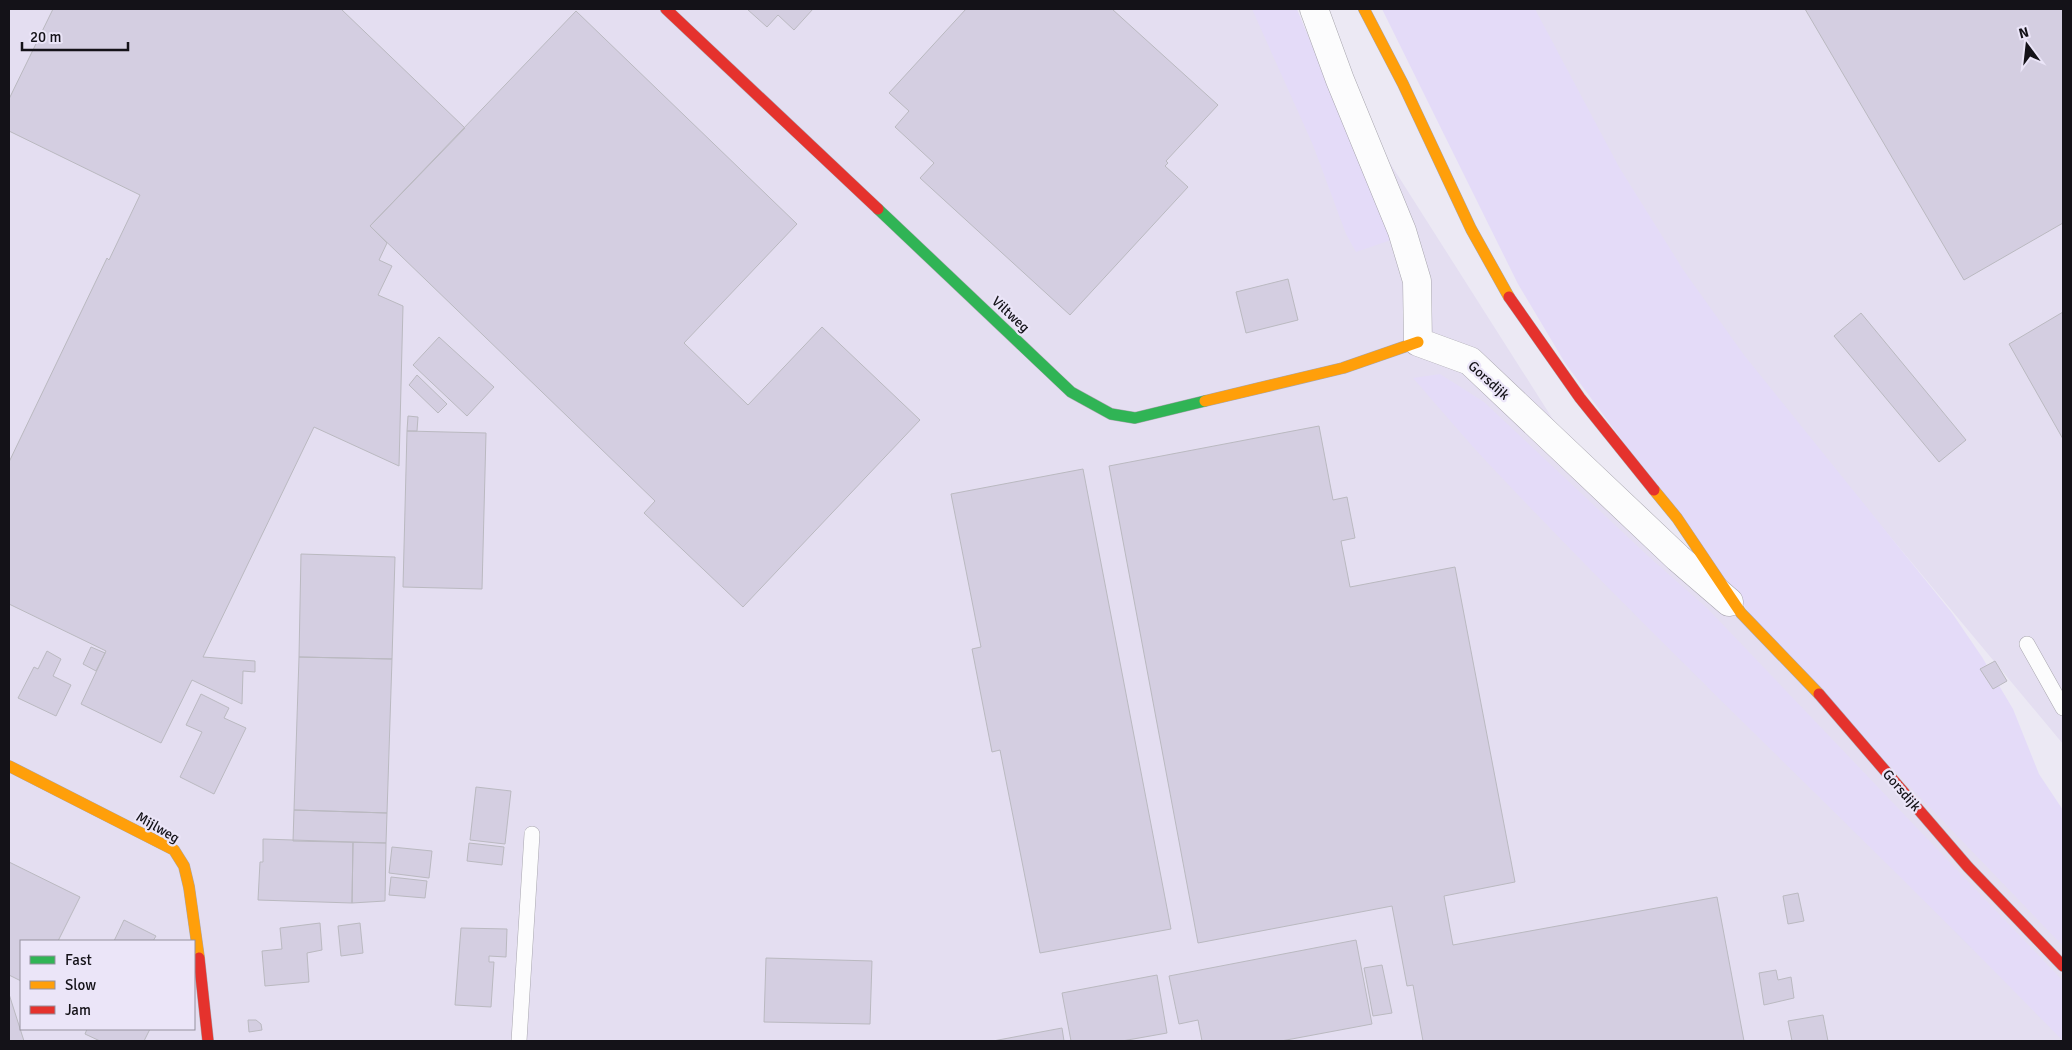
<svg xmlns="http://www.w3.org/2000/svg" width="2072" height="1050" viewBox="0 0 2072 1050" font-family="Signika,sans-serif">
  <rect width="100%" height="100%" fill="#ece9f4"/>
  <path fill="#e4def1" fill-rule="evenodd" d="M9 9H1292L1554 421 2063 922V1041H9ZM21 941H194V1029H21Z
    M1517 9H2063V744L1578 162Z"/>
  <path fill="#e4dbf8" d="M1252 9H1297L1391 240 1356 252 1346 234 1313 145Z
    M1382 9H1535L1619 167 1684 271 1744 355 1952 613 1982 657 2013 709 2039 774 2063 810V946L1771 642 1565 363 1518 284Z
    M1440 374 1484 402 1648 556 1707 608 2063 981V1041C1879 851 1685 671 1503 479 1472 447 1443 412 1413 378Z"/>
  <path fill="#d4cee1" stroke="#bab9c0" d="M53 9H341L465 128 370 226 387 243 379 260 392 266 378 295 403 306 399 466 314 427 203 657 255 661V672L243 671 242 704 192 680 161 743 81 704 106 651 9 604V462L107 258 109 260 140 195 9 131V99Z
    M747 9H813L794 30 778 15 767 27Z
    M966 9H1112L1218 105 1166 161 1168 163 1165 166 1188 187 1070 315 920 178 934 163 895 127 909 111 889 93Z
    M1805 9H2063V223L1964 280Z
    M576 11 797 224 684 343 748 405 822 327 920 420 743 607 644 513 655 501 370 226Z
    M1288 279 1298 320 1246 333 1236 292Z
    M2063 312V439L2009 344Z
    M1861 313 1966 440 1939 462 1834 336Z
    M439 337 494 387 467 416 413 365Z
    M417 375 447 404 438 413 409 385Z
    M408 416 418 417 417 431H407Z
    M1319 426 1333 500 1347 497 1355 538 1341 541 1350 587 1455 567 1515 882 1444 896 1453 945 1717 897 1744 1041H1423L1413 985 1407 986 1392 906 1198 943 1109 466Z
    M407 431 486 433 482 589 403 587Z
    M1083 469 1171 929 1040 953 1000 750 992 752 972 649 981 647 951 494Z
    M301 554 395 557 392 659 299 657Z
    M91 647 105 653 96 671 83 664Z
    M47 651 61 659 53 676 71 685 56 716 18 698 34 667 38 669Z
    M299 657 392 659 387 813 294 810Z
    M1995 661 2007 681 1993 689 1980 669Z
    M201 694 229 708 224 718 246 728 214 794 180 777 202 732 186 725Z
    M476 787 511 791 505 844 470 840Z
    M294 810 387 813 386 843 293 841Z
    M263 839 353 842 352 903 258 900 260 862H263Z
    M353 842 386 843 385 901 352 903Z
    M469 843 504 847 502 865 467 861Z
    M392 847 432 851 429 878 389 873Z
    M9 862 80 897 58 941H21V981L9 975Z
    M391 877 427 881 425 898 389 895Z
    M1798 893 1804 921 1788 924 1783 896Z
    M124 920 156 936 153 941H114Z
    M320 923 322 950 307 953 309 982 265 986 262 951 282 949 280 928Z
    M360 923 363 953 341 956 338 926Z
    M461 928 507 929 506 957 489 956V962H494L491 1007 455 1005Z
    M1356 940 1372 1024 1281 1041H1202L1198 1020 1179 1024 1169 976Z
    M766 958 872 961 870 1024 764 1022Z
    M1382 965 1392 1013 1373 1016 1364 968Z
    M1776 970 1778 980 1791 977 1794 998 1764 1005 1759 973Z
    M1157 975 1167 1033 1122 1041H1071L1062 993Z
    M9 994 24 1041H9Z
    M1823 1015 1828 1041H1792L1788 1021Z
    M248 1020H256L261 1024 262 1030 249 1032Z
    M1062 1028 1064 1041H993Z
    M87 1029H150L144 1041H100L85 1034Z"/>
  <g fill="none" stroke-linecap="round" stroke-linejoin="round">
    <g stroke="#a8a6ae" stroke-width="16">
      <path id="lane" d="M2027 644 2063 708
        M519 1041 532 834"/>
    </g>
    <g stroke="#a8a6ae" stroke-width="29">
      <path id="street" d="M1314 9 1340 80 1402 231 1417 281 1418 342 1470 361 1678 558 1729 602"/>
    </g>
    <g stroke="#a8a6ae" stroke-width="12">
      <path id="fast" d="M878 209 1071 392 1111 414 1135 418 1205 401"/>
    </g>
    <g stroke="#a8a6ae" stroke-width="12">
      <path id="slow" d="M1364 9 1403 84 1471 229 1509 297
        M1205 401 1343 368 1418 342
        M1654 490 1677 518 1741 613 1819 694
        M9 766 174 850 184 866 189 887 199 958"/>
    </g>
    <g stroke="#a8a6ae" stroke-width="12">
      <path id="jam" d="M666 9 878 209
        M1509 297 1580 398 1654 490
        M1819 694 1968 867 2063 966
        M199 958 208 1041"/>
    </g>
    <use href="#lane" stroke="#fcfcfd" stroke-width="15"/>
    <use href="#street" stroke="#fcfcfd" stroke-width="28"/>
    <use href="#fast" stroke="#30b455" stroke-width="11"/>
    <use href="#slow" stroke="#ff9f0a" stroke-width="11"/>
    <use href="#jam" stroke="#e5322d" stroke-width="11"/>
  </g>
  <g text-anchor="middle" stroke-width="4.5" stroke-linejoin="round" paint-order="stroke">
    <g font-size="14" fill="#141218" stroke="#ebe5f8">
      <text transform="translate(1011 314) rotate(43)" y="5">Viltweg</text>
      <text transform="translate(1489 380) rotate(42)" y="5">Gorsdijk</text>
      <text transform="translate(1902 790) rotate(49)" y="5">Gorsdijk</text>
      <text transform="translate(158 827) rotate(30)" y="5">Mijlweg</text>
    </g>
  </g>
  <rect width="2072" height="1050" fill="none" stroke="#141218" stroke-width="20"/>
  <rect x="20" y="940" width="175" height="90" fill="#ebe5f8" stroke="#95919e"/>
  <rect x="30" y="956" width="25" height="8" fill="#30b455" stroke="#95919e"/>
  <text x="65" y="965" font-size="15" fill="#141218">Fast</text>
  <rect x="30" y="981" width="25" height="8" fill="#ff9f0a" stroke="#95919e"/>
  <text x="65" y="990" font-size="15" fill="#141218">Slow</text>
  <rect x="30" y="1006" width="25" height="8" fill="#e5322d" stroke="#95919e"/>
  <text x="65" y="1015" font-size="15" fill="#141218">Jam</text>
  <g transform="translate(2027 45) rotate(345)" stroke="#ebe5f8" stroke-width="4" paint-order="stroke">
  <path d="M0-4L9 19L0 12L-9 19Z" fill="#141218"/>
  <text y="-8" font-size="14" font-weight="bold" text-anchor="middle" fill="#141218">N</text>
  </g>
  <path d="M22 42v8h106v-8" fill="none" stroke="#141218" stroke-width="2.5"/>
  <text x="30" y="42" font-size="15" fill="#141218" stroke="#ebe5f8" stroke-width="4" paint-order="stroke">20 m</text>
</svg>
